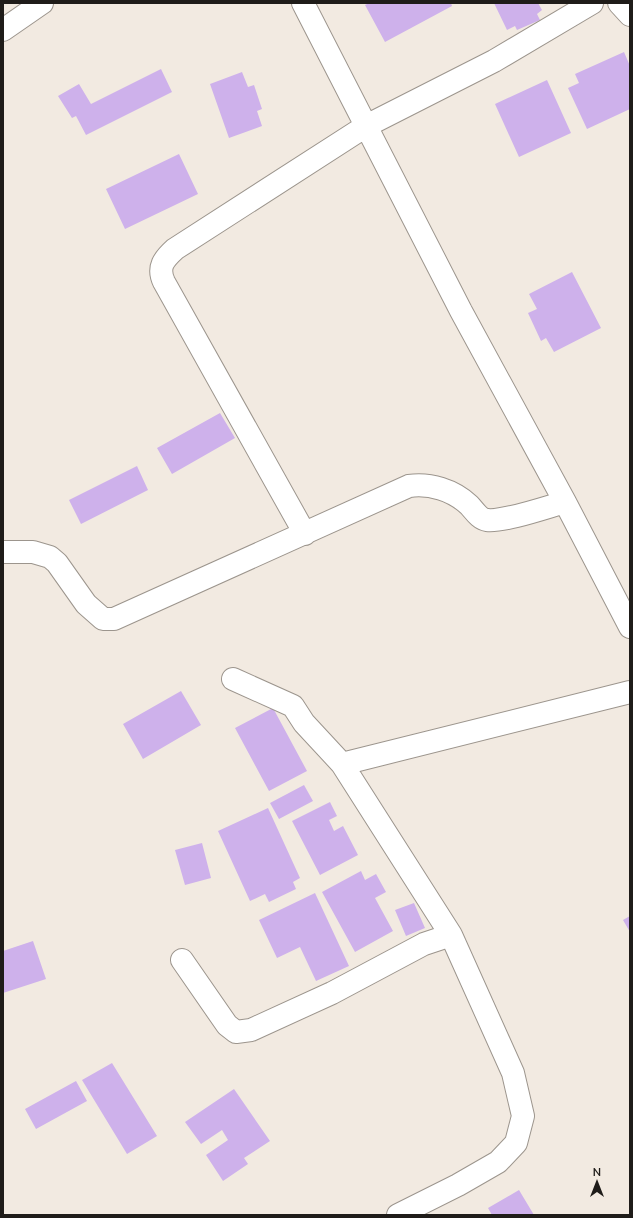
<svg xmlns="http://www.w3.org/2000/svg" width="633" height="1218" viewBox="0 0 633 1218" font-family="Mulish,sans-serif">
  <rect width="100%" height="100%" fill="#f2eae1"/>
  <path fill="#ceb1eb" d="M369 3H451L452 6 385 42 365 5Z
    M494 3H538L542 10 537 14 540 20 517 30 515 26 507 30Z
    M624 52 630 66V109L587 129 568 88 579 83 575 74Z
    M161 69 172 92 86 135 76 116 72 118 58 96 79 84 91 104Z
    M242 72 248 87 254 85 262 109 257 111 262 126 229 138 210 84Z
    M547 80 571 133 519 157 495 104Z
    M179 154 198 194 125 229 106 189Z
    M572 272 601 328 554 352 546 338 541 341 528 313 537 309 529 294Z
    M220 413 235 438 172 474 157 448Z
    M137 466 148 490 81 524 69 500Z
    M181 691 201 725 143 759 123 724Z
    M273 708 307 771 269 791 235 728Z
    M304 785 313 801 279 819 270 803Z
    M330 802 337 816 329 820 334 831 343 826 358 855 320 875 292 821Z
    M268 808 300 878 293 882 296 889 269 902 265 894 250 901 218 831Z
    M202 843 211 878 185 885 175 850Z
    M361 871 365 880 376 874 386 892 375 898 393 931 355 952 322 892Z
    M315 893 349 966 316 981 300 947 277 958 259 920Z
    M414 903 425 928 406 936 395 910Z
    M630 916V932L623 920Z
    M33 941 46 979 3 993V951Z
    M112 1063 157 1136 127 1154 82 1080Z
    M76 1081 87 1101 36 1129 25 1109Z
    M234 1089 270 1141 244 1158 248 1164 223 1181 206 1155 228 1140 222 1130 201 1144 185 1122Z
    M519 1190 534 1215H492L488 1208Z"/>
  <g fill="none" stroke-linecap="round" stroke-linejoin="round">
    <g stroke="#9c958d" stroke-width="24">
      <path id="minor" d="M303 3 461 311 565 502 630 627
        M619 3 630 15
        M3 30 42 3
        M305 534 164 282C157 267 164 259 175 249L366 126 494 61 592 3
        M3 552H33L50 557 57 563 86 604 103 619H114L409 486C430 483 453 490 469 505 474 510 479 519 487 520 504 522 547 507 565 502
        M233 679 293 706 304 723 342 764 451 935
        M342 764 630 692
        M182 960 227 1025 236 1032 251 1030 332 993 424 944 451 935 513 1073 523 1116 516 1143 498 1162 458 1185 398 1215"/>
    </g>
    <use href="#minor" stroke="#fff" stroke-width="22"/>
  </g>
  <rect width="633" height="1218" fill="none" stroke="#1f1c19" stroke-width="8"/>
  <g transform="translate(597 1182)" stroke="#f2eae1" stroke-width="3" paint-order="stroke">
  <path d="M0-3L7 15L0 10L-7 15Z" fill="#1f1c19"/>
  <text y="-6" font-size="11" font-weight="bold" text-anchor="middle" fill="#1f1c19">N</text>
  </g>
</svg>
